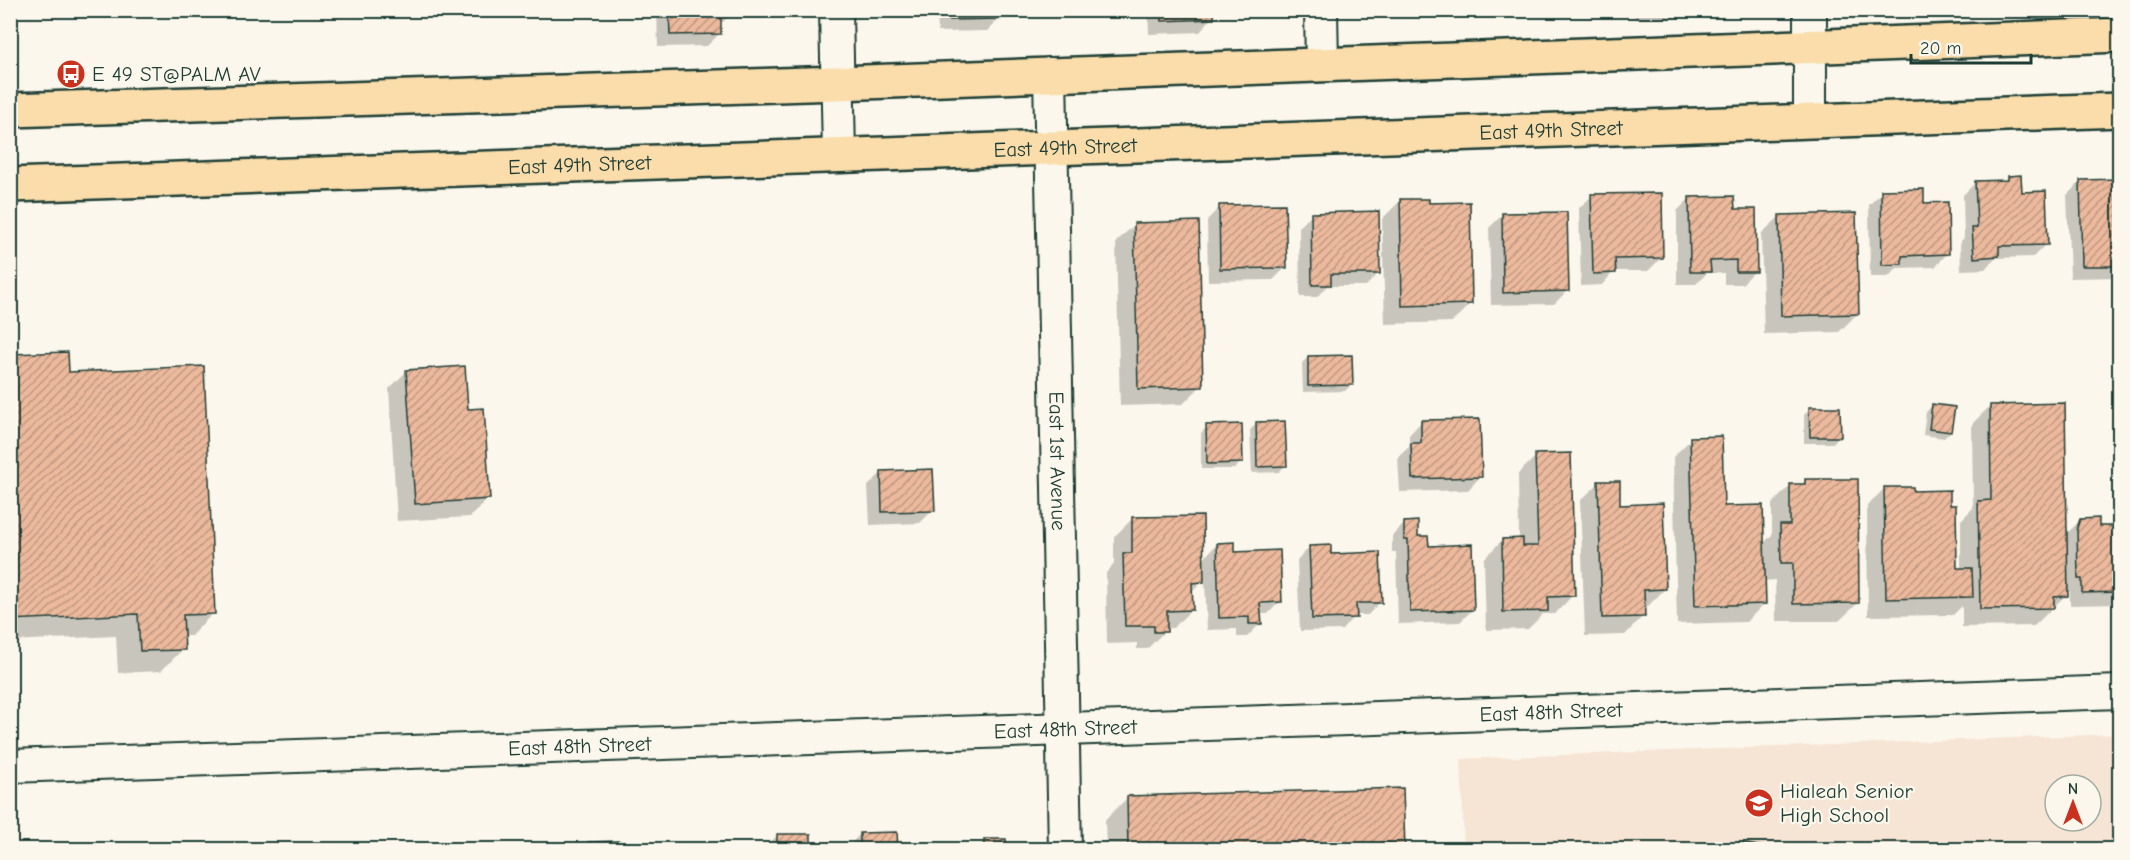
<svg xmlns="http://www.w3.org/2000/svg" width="2130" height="860" viewBox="0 0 2130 860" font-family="'Comic Neue',sans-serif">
  <defs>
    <pattern id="building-hatch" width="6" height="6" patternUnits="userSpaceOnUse" patternTransform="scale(1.5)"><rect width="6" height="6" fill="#ecb99d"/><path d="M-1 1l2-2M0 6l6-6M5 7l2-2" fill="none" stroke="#bf9881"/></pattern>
  </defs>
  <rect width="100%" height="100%" fill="#fbf7ec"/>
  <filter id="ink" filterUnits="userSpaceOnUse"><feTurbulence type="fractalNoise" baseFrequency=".0167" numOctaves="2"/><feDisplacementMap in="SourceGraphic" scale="12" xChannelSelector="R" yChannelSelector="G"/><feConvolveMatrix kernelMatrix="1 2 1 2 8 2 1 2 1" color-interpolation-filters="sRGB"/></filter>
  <g filter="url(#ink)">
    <path fill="#f6e4d4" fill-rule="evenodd" d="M2119 734V849H1464L1461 759ZM2055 785H2091V821H2055Z"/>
    <path fill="#0003" d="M657 10H734L723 22H720V33L707 46 658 47Z
      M937 10H999L1000 18 987 31 938 32Z
      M1148 10H1218L1200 32 1149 34Z
      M1635 10H1689L1682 18 1635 19Z
      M2008 177 2021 194 2046 244 2033 257 1995 258 1985 269 1961 270 1960 242 1964 238 1963 195 1976 182 2004 181Z
      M2120 181V277L2070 278 2067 195 2080 182Z
      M1882 192 1923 204 1947 254 1935 267 1897 268 1888 277H1870L1869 205Z
      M1592 196 1661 258 1648 271H1614L1602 285 1581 286 1579 208Z
      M1690 198 1733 211 1755 271 1742 284H1724V273H1707L1696 284H1677V211Z
      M1400 201 1471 303 1452 322 1385 324 1382 219Z
      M1220 207 1286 267 1273 280 1208 281 1207 220Z
      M1312 214 1379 273 1366 286H1327L1317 297H1300L1299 227Z
      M1502 215 1567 291 1554 304 1491 305 1489 228Z
      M1780 216 1858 313 1839 332 1764 334 1761 234Z
      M1135 224 1201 386 1183 404 1120 406 1116 242Z
      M10 356 67 374 213 613 191 636H183V649L161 671 118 673 116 636 10 641Z
      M1308 357 1351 385 1345 391 1303 392 1302 363Z
      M407 371 488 499 470 517 397 521 389 389Z
      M1932 406 1950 432 1944 438 1923 435 1926 412Z
      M1990 406 2065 535 2080 521 2098 528H2120V604L2070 605V591H2066V595L2034 626 1962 627V606L1953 615 1868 616 1867 506 1885 488 1912 492 1956 570H1961V520L1973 508 1972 424Z
      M1810 409 1839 436 1833 443H1804V415Z
      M1421 422 1480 477 1468 490 1400 492 1398 457 1409 447V435Z
      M1256 424 1285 466 1279 472 1252 473 1250 430Z
      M1207 427 1241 462 1235 469H1201V433Z
      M1691 439 1722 507 1762 545 1772 535V504L1790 486H1801L1805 481 1858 603 1839 621H1776L1775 580 1764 581V604L1746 622 1677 624 1673 457Z
      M1536 456 1573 595 1555 614H1543L1528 629 1486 630 1484 559 1502 540H1519L1518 474Z
      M881 473 933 510 920 523 870 525 868 486Z
      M1599 483 1619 506 1665 589 1647 607H1643V616L1625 635 1585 636 1580 501Z
      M1132 519 1202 560 1217 544 1233 553 1280 601 1268 614H1260V624L1247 637H1237V629L1207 630 1205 579 1191 593V610L1173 628H1165V631L1147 649H1137V643L1107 644 1106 573 1114 564V537Z
      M1405 523 1427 547 1473 609 1460 622 1398 624 1396 552H1392V536Z
      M1310 547 1329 556 1380 602 1368 615H1355L1342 630 1300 631 1297 560Z
      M1127 798 1404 850H1106L1105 820Z
      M860 834 896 850H845Z
      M777 836 810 850H738L764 848Z
      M984 841 1005 850H976Z"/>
    <path fill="url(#building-hatch)" stroke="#1f3d34" stroke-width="1.5" d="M669 10H721V34L670 35Z
      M950 10H1001V19L950 20Z
      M1161 10H1214V19L1162 21Z
      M2021 175 2022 192 2046 191 2048 245 1999 246V256L1974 258 1972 228H1977L1975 181 2008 180V176Z
      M2120 179V266H2082L2080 180Z
      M1924 189V203L1948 202 1949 254 1902 256V264L1882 265 1881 190Z
      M1662 193 1663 258 1615 259 1616 273 1593 274 1591 194Z
      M1734 196 1735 209H1756L1757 272H1736V260L1710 261 1711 272H1690L1689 197Z
      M1400 199H1429V203L1470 202 1472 304 1402 306Z
      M1285 204 1287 268 1220 269 1219 205Z
      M1379 211 1380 274H1331V285H1312L1311 213Z
      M1567 212 1569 291 1503 293 1502 213Z
      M1856 213 1859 314 1781 316 1779 215Z
      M1199 221 1203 387 1138 389 1134 223Z
      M68 352 69 372 204 366 215 614 183 615 185 650 140 651 138 614 10 620V354Z
      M1352 355 1353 385 1308 386V356Z
      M465 366 468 409 484 408 490 499 415 504 406 370Z
      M2065 403 2068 596 2054 597V608L1980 609 1978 501 1991 500 1990 405Z
      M1932 404 1955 407 1951 432 1929 429Z
      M1809 407H1840L1841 437H1810Z
      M1480 419 1482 477 1412 479 1411 443H1421V420Z
      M1285 421 1287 466 1257 467 1256 422Z
      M1242 424 1243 463 1207 464 1206 425Z
      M1722 436 1724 506 1763 505 1766 604 1695 606 1690 437Z
      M1571 453 1575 596 1548 597V611L1503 612 1502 539 1523 538V546H1538L1535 454Z
      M933 469 935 511 882 512 881 471Z
      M1805 479H1858L1859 603 1793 604V563H1781L1780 525H1790V484H1805Z
      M1598 481H1620V505L1663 503 1666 589 1644 590 1645 617 1602 618Z
      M1884 487H1913V491L1950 490V505H1956L1957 568H1972L1973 597 1886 599Z
      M1203 516 1204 582 1192 583 1193 610 1167 611V632H1154V626H1125L1123 553H1132V517Z
      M2099 518V526H2120V592L2082 593V579H2078L2077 528 2080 519Z
      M1418 521V536H1428L1429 546 1472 544 1474 610 1410 612 1408 540H1404V522Z
      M1235 542V552L1280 550 1282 602 1260 603 1262 624H1249V617L1219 618 1217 543Z
      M1331 545V554L1380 552 1382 603H1356L1357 618 1312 619 1309 546Z
      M1403 788 1405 850H1128L1127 796Z
      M897 832 898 850H848L860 849V833Z
      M777 834H811V850H738V847H777Z
      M984 839H1006L1007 850H931L984 848Z
      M620 841V850H589L588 842Z
      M1743 843 1763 847 1766 850H1723Z
      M733 847V850L657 849Z
      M456 848V850H403Z"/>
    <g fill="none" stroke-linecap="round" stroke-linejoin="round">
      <g stroke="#1f3d34" stroke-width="36">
        <g id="street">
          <path d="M836 10 839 154"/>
          <path d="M1321 10 1322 64"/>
          <path id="s1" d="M1050 74 1065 850"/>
          <path d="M1810 121V10"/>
          <path id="s2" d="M10 766 2120 692"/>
        </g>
      </g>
      <g stroke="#1f3d34" stroke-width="38">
        <g id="primary">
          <path d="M10 110 838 83 2120 35"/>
          <path id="s3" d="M10 185 2120 110"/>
        </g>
      </g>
      <use href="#street" stroke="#fbf7ec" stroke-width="32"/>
      <use href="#primary" stroke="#faddab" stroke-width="33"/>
    </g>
  </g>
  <defs>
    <g id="bus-disc" transform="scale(1.5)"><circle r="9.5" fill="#c8321e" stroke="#fbf7ec"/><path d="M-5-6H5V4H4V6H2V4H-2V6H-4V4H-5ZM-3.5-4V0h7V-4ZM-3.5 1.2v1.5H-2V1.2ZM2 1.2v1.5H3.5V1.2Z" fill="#fff"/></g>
    <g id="school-disc" transform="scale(1.5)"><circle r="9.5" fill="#c8321e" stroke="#fbf7ec"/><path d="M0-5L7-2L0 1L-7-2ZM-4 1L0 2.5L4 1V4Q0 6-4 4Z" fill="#fff"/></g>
  </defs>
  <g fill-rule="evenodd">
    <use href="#bus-disc" x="71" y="74"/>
    <use href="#school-disc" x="1759" y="803"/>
  </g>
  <g text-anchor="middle" stroke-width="4.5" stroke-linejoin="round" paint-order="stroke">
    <g font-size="21" fill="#1f3d34" stroke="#fbf7ec" text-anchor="start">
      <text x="92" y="81">E 49 ST@PALM AV</text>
      <text x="1780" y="798">Hialeah Senior<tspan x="1780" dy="24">High School</tspan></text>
    </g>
    <g font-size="21" fill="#1f3d34" stroke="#fbf7ec">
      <text dy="7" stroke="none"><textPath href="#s3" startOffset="1542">East 49th Street</textPath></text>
      <text dy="7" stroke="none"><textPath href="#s3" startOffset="1056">East 49th Street</textPath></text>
      <text dy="7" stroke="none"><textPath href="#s3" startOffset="570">East 49th Street</textPath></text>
      <text dy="7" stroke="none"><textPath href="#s1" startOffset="387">East 1st Avenue</textPath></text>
      <text dy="7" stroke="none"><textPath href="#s2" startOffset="1542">East 48th Street</textPath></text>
      <text dy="7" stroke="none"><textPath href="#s2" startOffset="1056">East 48th Street</textPath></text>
      <text dy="7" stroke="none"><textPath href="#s2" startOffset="570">East 48th Street</textPath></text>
    </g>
  </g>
  <rect width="2130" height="860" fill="none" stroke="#fbf7ec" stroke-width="36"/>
  <rect x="18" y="18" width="2094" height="824" fill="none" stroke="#1f3d34" stroke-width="2" filter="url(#ink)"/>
  <g transform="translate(2073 803)"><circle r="28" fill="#fbf7ec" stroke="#a3ada2" stroke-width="1.5"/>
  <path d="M0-4.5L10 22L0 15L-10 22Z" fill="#c8321e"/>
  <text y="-9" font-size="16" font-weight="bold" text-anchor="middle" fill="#1f3d34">N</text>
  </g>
  <path d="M1911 54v9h120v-9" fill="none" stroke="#1f3d34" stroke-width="3"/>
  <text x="1920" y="54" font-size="18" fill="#1f3d34" stroke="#fbf7ec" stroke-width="4.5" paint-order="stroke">20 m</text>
</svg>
